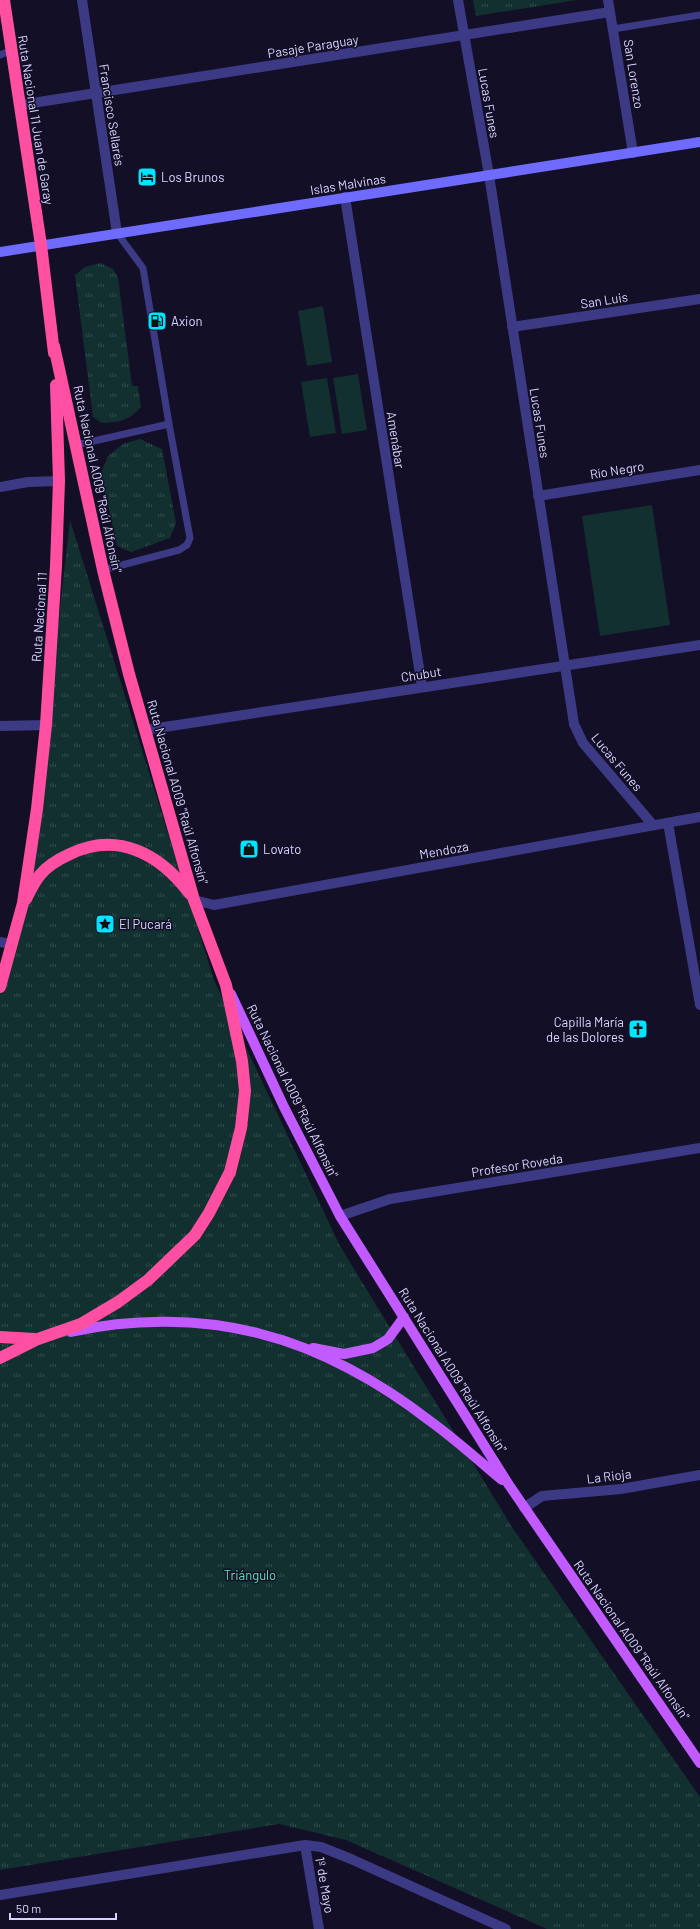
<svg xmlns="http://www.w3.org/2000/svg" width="700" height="1929" viewBox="0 0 700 1929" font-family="Barlow,sans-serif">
  <defs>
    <pattern id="grass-tufts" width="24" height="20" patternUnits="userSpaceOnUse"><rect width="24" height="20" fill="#12302f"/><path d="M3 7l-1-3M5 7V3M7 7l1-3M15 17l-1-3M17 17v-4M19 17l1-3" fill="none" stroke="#344d4e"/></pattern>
  </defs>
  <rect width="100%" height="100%" fill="#130f26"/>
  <path fill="url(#grass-tufts)" d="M473 0H577L476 16Z
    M100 263 113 269 118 277 132 386H138L141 407C128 421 121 422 102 423L93 417 75 275 85 267Z
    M140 439 162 449 176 523 170 538 131 552 117 546 101 473 108 456 123 444Z
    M70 520 214 980 340 1246 512 1527 700 1797V1929H547L346 1840 279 1824 0 1870V983L37 809Z"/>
  <path fill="#12302f" d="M323 306 332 362 307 366 298 311Z
    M358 374 367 430 342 434 333 378Z
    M327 378 336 433 310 437 301 382Z
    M652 505 670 625 600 636 582 516Z"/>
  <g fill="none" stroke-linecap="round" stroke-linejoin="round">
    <path stroke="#3d3a85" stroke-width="7" d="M613 29 700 15
      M0 55 12 50
      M76 445 169 424
      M103 570 179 550 187 545 190 538 169 424 143 268 117 233"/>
    <path stroke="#3d3a85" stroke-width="10" d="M82 0 117 233
      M458 0 489 175 574 724 583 743 653 825
      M608 0 633 153
      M20 105 610 12
      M345 197 422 687
      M512 327 700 299
      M0 487 28 482 59 481
      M538 496 700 470
      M0 726 46 725
      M145 730 700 645
      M668 823 700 1005
      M194 900 214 905 700 817
      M0 942 11 944
      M340 1216 390 1199 700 1148
      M524 1508 542 1496 621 1489 700 1475
      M305 1845 319 1929
      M0 1895 305 1845 321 1847 351 1859 506 1929"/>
    <path stroke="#6f6bff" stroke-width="10" d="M0 252 700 142"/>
    <path stroke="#c25bff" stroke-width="10" d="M231 994 284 1107 340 1216 509 1485 700 1763
      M71 1332C132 1318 201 1318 261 1334 321 1349 381 1383 430 1421 455 1439 478 1460 502 1480
      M313 1348 344 1354 373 1348 388 1339 404 1317"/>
    <path stroke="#ff4fa3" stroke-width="12" d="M4 0 41 245 54 353
      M26 899C30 891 34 882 40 875 48 865 59 859 70 854 118 831 160 854 190 894
      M0 987 23 903 37 809 46 725 56 566 59 481 56 385
      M0 1337 35 1339
      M0 1358 38 1339 81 1324 118 1302 148 1280 195 1235 209 1213 230 1172 241 1128 245 1091 242 1061 226 985 194 900 129 674 103 570 54 346"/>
  </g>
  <defs>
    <g id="hotel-square" transform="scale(1)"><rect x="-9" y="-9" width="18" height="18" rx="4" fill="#00e5ff" stroke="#130f26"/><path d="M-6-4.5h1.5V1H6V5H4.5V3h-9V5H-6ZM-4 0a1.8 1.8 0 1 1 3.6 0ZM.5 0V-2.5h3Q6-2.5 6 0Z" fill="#111"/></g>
    <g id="fuel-square" transform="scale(1)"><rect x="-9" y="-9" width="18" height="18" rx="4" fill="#00e5ff" stroke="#130f26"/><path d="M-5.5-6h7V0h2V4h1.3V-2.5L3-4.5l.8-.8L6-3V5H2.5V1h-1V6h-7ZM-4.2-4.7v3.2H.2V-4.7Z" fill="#111"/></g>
    <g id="shop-square" transform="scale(1)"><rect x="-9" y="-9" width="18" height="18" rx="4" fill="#00e5ff" stroke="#130f26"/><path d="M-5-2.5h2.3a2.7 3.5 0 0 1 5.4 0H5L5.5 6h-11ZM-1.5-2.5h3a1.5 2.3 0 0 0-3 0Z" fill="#111"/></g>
    <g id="sight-square" transform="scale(1)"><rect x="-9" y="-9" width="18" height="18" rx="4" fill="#00e5ff" stroke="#130f26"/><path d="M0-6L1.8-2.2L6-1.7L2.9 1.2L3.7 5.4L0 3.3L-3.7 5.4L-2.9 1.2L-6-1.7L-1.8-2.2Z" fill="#111"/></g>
    <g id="church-square" transform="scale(1)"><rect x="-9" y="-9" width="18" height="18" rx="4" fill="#00e5ff" stroke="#130f26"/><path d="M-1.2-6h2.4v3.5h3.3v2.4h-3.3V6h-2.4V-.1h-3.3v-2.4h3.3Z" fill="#111"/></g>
  </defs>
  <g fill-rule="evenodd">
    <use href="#hotel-square" x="147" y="177"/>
    <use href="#fuel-square" x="157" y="321"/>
    <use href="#shop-square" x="249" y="849"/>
    <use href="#sight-square" x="105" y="924"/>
    <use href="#church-square" x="638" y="1029"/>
  </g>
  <g text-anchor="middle" stroke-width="3" stroke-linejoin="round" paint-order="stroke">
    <g font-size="13" fill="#d9d4ff" stroke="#130f26">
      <text transform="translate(313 46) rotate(-9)" y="5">Pasaje Paraguay</text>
      <text transform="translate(634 74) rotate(81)" y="5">San Lorenzo</text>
      <text transform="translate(489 103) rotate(80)" y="5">Lucas Funes</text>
      <text transform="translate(112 115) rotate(81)" y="5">Francisco Sellarés</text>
      <text transform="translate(36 120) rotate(81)" y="5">Ruta Nacional 11 Juan de Garay</text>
      <text transform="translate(348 184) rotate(-9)" y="5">Islas Malvinas</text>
      <text transform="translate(604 300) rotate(-9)" y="5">San Luis</text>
      <text transform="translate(540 423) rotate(81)" y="5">Lucas Funes</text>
      <text transform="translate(396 440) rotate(81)" y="5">Amenábar</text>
      <text transform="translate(617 470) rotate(-9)" y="5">Río Negro</text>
      <text transform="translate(98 479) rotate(78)" y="5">Ruta Nacional A009 "Raúl Alfonsín"</text>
      <text transform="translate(39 617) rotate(-86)" y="5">Ruta Nacional 11</text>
      <text transform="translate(421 674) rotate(-9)" y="5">Chubut</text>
      <text transform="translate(617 762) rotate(50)" y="5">Lucas Funes</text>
      <text transform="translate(178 792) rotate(74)" y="5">Ruta Nacional A009 "Raúl Alfonsín"</text>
      <text transform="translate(444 850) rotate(-10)" y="5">Mendoza</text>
      <text transform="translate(293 1091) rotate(64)" y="5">Ruta Nacional A009 "Raúl Alfonsín"</text>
      <text transform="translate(517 1165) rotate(-9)" y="5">Profesor Roveda</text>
      <text transform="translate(453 1370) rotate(58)" y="5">Ruta Nacional A009 "Raúl Alfonsín"</text>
      <text transform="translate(609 1476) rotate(-7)" y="5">La Rioja</text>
      <text transform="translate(632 1640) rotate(55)" y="5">Ruta Nacional A009 "Raúl Alfonsín"</text>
      <text transform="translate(325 1885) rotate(80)" y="5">1º de Mayo</text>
    </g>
    <g font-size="13" fill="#d9d4ff" stroke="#130f26" text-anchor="start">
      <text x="161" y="182">Los Brunos</text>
      <text x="171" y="326">Axion</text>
      <text x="263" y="854">Lovato</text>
      <text x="119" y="929">El Pucará</text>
      <text x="624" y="1027" text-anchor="end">Capilla María<tspan x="624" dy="15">de las Dolores</tspan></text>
    </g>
    <g font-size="13" fill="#5fe0c0" stroke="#130f26">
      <text x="250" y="1580">Triángulo</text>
    </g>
  </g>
  <path d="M10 1913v6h106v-6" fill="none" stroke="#d9d4ff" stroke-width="2"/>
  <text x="16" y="1913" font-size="12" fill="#d9d4ff" stroke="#130f26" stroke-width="3" paint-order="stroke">50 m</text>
</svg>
